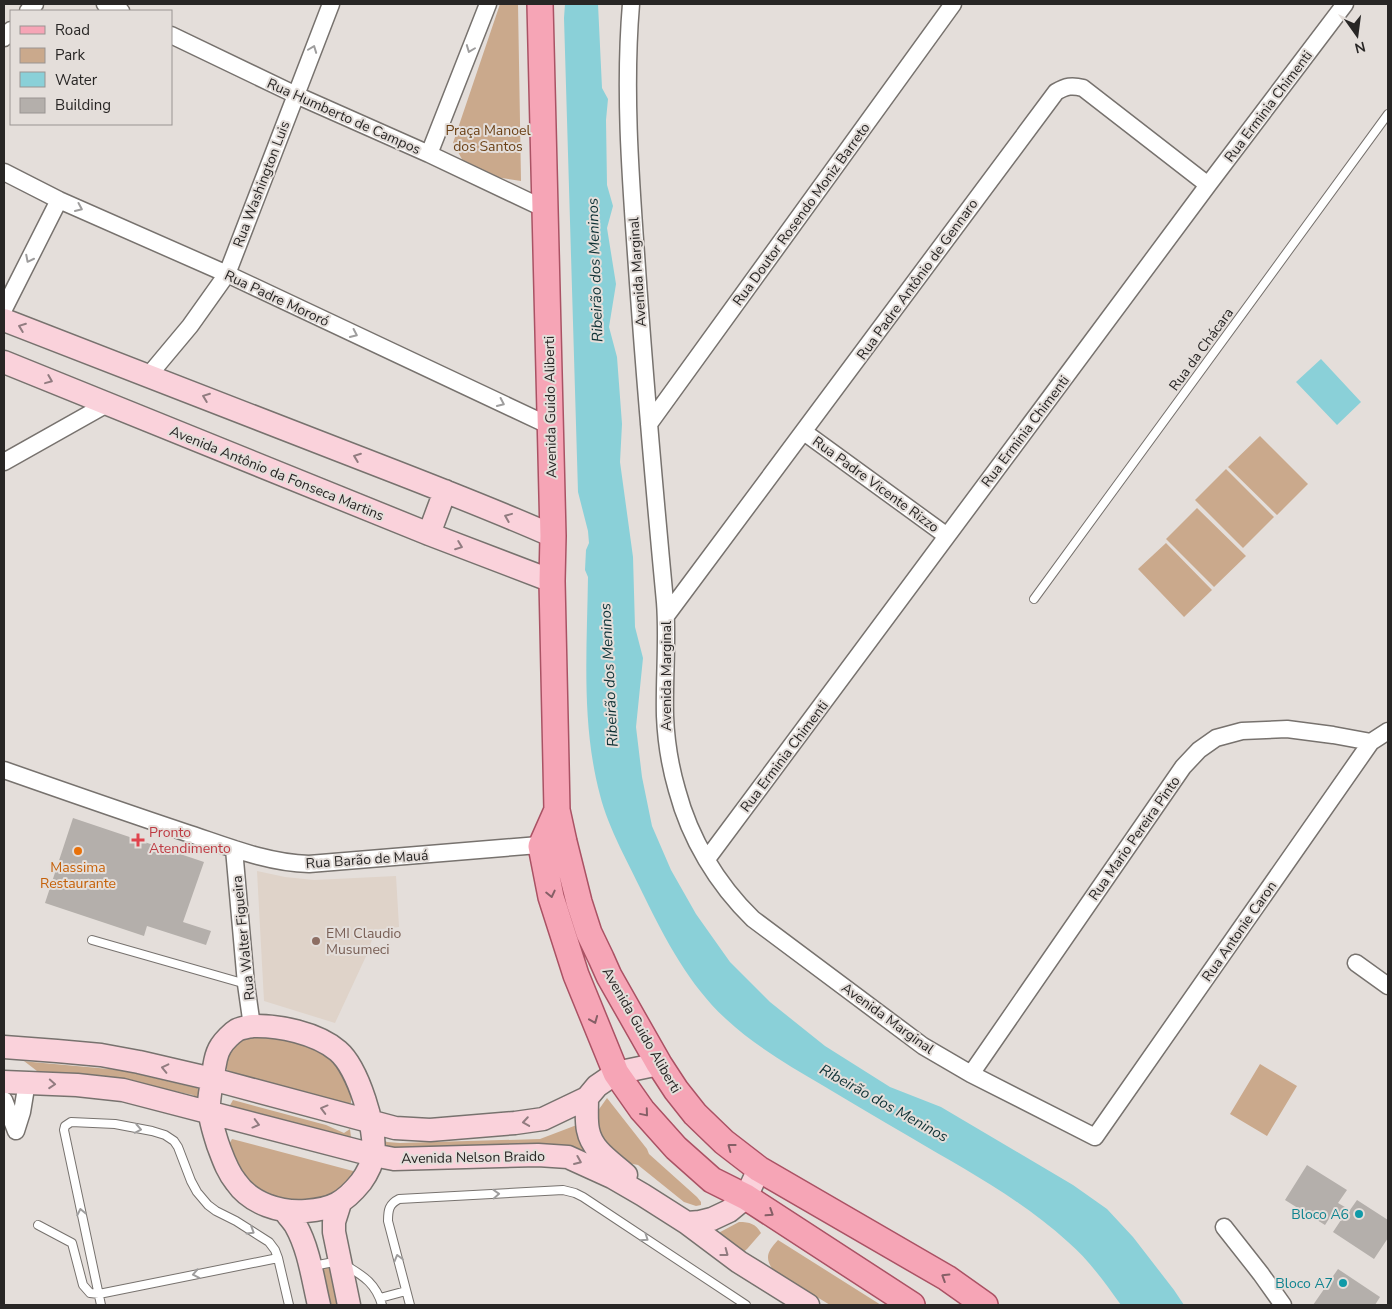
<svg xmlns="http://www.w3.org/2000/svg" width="1392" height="1309" viewBox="0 0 1392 1309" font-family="'Nunito Sans',sans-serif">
  <rect width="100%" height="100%" fill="#e4deda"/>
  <path fill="#dfd3c9" d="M257 871 285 877 314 880 396 876 399 927 375 930 368 952 335 1023 264 1001Z"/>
  <path fill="#caa98c" d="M500 4H518L521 181 489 176 463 161 453 143Z
    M1260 436 1308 484 1277 515 1228 467Z
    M1226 469 1274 517 1243 548 1195 500Z
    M1197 508 1246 556 1214 587 1166 539Z
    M1166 543 1212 590 1184 617 1138 569Z
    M264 1032 328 1047 351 1085V1103L340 1105 230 1075 225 1066C226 1062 227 1055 229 1051 236 1039 253 1036 264 1032Z
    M24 1061 32 1062 120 1070 197 1088 203 1092 200 1101 193 1095 121 1080 37 1071Z
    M1260 1064 1297 1086 1267 1136 1230 1114Z
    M607 1098 647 1149 649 1154 697 1197 701 1202V1205L696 1206 684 1202 638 1165 628 1163 599 1144 597 1112Z
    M233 1100 326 1125 344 1133 350 1129 351 1137 346 1140 229 1107Z
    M582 1123 587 1154 558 1149 550 1144 420 1151 385 1150 380 1138 387 1142 400 1143 540 1139Z
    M232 1139 353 1171 354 1180 339 1195 293 1203 261 1194 240 1175 227 1148Z
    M739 1222C750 1222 756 1224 761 1233L747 1249 741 1254 709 1238Z
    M778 1240 881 1305H830L773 1270C764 1257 768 1251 778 1240Z
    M329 1264 339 1305H329L321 1269Z"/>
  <path fill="#8ad0d8" d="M565 4H598L602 88 608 99 606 120 607 185 613 206 607 228 616 284 609 327 617 357 622 424 620 462 633 557 635 627 643 658 636 727 642 777 652 826 671 870 696 914 730 962 770 1002 825 1046 890 1087 941 1107 1073 1185 1107 1209 1133 1237 1174 1290 1184 1305H1121C1105 1283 1089 1260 1068 1242 1021 1199 964 1169 910 1137 880 1120 851 1102 822 1085 788 1065 754 1045 726 1019 690 986 666 941 645 898 630 866 608 828 600 795 581 724 587 649 588 577L585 570 586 550 589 543 588 531 578 492 564 18Z
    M1321 359 1361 402 1337 425 1296 382Z"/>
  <path fill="#b4afab" d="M73 818 204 862 183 922 211 931 206 945 147 926 144 936 45 903Z
    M1307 1165 1347 1190 1338 1203 1350 1210 1357 1200 1388 1220V1238L1374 1259 1333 1232 1343 1217 1334 1211 1325 1225 1285 1200Z
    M1338 1269 1380 1297 1375 1305H1313Z"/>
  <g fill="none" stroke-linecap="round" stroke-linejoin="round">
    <g stroke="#77726e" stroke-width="10">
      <path id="lane" d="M1034 599 1388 114
        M92 940 246 984
        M38 1225 72 1243 83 1285 90 1293 99 1294 278 1258
        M313 1266 339 1261C359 1274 375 1280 382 1305
        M380 1298 406 1291
        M101 1305 64 1130 65 1126 71 1122 115 1124 152 1131 165 1135 174 1141 178 1147 191 1181 197 1192 208 1205 216 1211 236 1221 269 1242 275 1250 278 1258 289 1305
        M410 1305 388 1221C388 1210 389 1204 399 1199L563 1190 575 1193 583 1197 746 1305"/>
    </g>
    <g stroke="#77726e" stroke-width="19">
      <path id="street" d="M105 4 121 11
        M631 4C624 87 630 171 636 254 644 370 654 486 665 602 668 640 664 678 665 716 666 741 670 766 677 790 690 839 717 884 753 919L923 1046 971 1074 1095 1137 1371 742 1388 731
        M28 11 35 4
        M171 35 296 95 429 154 545 209
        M4 38 11 30
        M429 154 488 4
        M4 172 59 200 227 274 550 426
        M4 309 59 200
        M149 375 190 326 227 274 331 4
        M649 424 953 4
        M804 432 947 536
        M4 462 107 404
        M666 616 1056 92C1066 86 1072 85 1083 88L1208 185
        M4 770C64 791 124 812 184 832 224 845 266 863 309 864L551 844
        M234 849 246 984 252 1026
        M707 859 1208 185 1345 4
        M1356 963 1388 986
        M971 1074 1183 767 1199 750 1216 738 1242 731 1287 729 1333 735 1371 742
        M4 1100 16 1131
        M16 1131 22 1112 27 1082
        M1224 1227 1261 1274 1283 1305"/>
    </g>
    <g stroke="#77726e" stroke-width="25">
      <path id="secondary" d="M4 320C116 363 228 406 339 450 411 478 483 505 553 536
        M4 362 429 534 552 581
        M429 534 445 491
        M252 1026C278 1025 317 1033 338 1051 358 1068 377 1129 373 1155 372 1165 366 1175 361 1182 344 1203 332 1209 306 1211 281 1213 251 1204 236 1182 227 1171 223 1158 218 1145 214 1132 209 1118 209 1105 209 1096 211 1087 213 1078 214 1068 215 1055 221 1046 224 1041 232 1033 237 1030 241 1028 248 1027 252 1026Z
        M4 1047 57 1051 101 1055 139 1062 212 1079 395 1128 430 1130 515 1123 543 1119 587 1098 597 1086 616 1073 659 1064
        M4 1082 77 1085 123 1090 373 1155 394 1159 538 1155 568 1157 612 1177 643 1195 687 1223 700 1222 712 1219 729 1211 746 1197 759 1169
        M587 1098C587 1109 586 1121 588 1130 592 1151 612 1162 626 1175
        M340 1203 334 1222V1232L349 1305
        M285 1211C288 1216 293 1221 296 1226 309 1249 313 1280 319 1305
        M687 1223 739 1262 808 1305"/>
    </g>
    <g stroke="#aa5264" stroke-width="28">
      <path id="primary" d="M540 4 553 536 552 581 557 810 564 842 579 902 589 933 601 958 609 976 659 1064 676 1090 695 1114 724 1142 759 1169 947 1278 985 1305
        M557 810 541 846 551 897 576 975 616 1073 642 1110 676 1148 712 1180 746 1197 912 1305"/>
    </g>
    <use href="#lane" stroke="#fff" stroke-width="8"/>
    <use href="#street" stroke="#fff" stroke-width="16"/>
    <use href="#secondary" stroke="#fad2db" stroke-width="22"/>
    <use href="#primary" stroke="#f6a5b6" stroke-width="25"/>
  </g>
  <defs><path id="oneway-chevron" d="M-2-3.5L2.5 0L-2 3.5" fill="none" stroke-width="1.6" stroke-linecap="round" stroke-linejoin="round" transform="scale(1.25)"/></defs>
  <g stroke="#9e9d9d">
    <use href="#oneway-chevron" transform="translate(313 49) rotate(-69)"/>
    <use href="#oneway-chevron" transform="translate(470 49) rotate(111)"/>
    <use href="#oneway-chevron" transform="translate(79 208) rotate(24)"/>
    <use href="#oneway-chevron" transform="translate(29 259) rotate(117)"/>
    <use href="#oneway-chevron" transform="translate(354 334) rotate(25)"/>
    <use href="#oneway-chevron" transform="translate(501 403) rotate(25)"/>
    <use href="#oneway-chevron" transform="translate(138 1129) rotate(11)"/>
    <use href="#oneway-chevron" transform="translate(496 1194) rotate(-3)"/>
    <use href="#oneway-chevron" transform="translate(81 1212) rotate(-102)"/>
    <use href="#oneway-chevron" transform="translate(251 1231) rotate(32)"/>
    <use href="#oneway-chevron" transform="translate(645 1238) rotate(34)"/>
    <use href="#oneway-chevron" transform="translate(398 1258) rotate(-105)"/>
    <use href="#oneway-chevron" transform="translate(196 1274) rotate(169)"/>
  </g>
  <g stroke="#917c80">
    <use href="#oneway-chevron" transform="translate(22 327) rotate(-159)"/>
    <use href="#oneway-chevron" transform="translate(49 380) rotate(22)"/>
    <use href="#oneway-chevron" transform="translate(206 397) rotate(-159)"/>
    <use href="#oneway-chevron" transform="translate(357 457) rotate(-159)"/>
    <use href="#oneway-chevron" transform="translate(508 517) rotate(-158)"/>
    <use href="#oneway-chevron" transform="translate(459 546) rotate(21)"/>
    <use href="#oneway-chevron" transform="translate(165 1068) rotate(-167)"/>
    <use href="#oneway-chevron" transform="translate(52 1084) rotate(4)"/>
    <use href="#oneway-chevron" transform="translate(324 1109) rotate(-165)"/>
    <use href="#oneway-chevron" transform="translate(526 1122) rotate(171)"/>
    <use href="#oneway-chevron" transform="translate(256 1124) rotate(15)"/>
    <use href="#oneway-chevron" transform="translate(578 1161) rotate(23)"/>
    <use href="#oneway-chevron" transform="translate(725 1253) rotate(37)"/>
  </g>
  <g stroke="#855f66">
    <use href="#oneway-chevron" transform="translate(551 894) rotate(77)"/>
    <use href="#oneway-chevron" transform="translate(594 1020) rotate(68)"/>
    <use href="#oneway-chevron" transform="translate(645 1113) rotate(50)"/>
    <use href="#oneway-chevron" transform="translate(731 1147) rotate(-143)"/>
    <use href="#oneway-chevron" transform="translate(770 1213) rotate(33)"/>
    <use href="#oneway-chevron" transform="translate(945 1277) rotate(-148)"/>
  </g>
  <path fill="#e0444e" stroke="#e4deda" stroke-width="2" d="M135.5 832.5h5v5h5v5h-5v5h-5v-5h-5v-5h5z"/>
  <circle fill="#e8710a" stroke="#e4deda" stroke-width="2" cx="78" cy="851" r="5"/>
  <circle fill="#8d6e63" stroke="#e4deda" stroke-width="2" cx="316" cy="941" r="5"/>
  <g fill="#0f9aa8" stroke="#e4deda" stroke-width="2">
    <circle cx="1359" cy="1214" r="5"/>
    <circle cx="1343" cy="1283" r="5"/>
  </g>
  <g text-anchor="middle" stroke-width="4" stroke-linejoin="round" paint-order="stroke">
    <g font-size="14" fill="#282625" stroke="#e4deda">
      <text transform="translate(1268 106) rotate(-53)" y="5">Rua Erminia Chimenti</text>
      <text transform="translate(344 116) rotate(24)" y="5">Rua Humberto de Campos</text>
      <text transform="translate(261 184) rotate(-69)" y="5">Rua Washington Luis</text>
      <text transform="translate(801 214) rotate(-54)" y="5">Rua Doutor Rosendo Moniz Barreto</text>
      <text transform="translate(637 272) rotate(-94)" y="5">Avenida Marginal</text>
      <text transform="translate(917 279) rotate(-54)" y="5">Rua Padre Antônio de Gennaro</text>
      <text transform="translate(277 298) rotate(25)" y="5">Rua Padre Mororó</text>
      <text transform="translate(1201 349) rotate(-54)" y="5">Rua da Chácara</text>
      <text transform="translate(550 407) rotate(-91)" y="5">Avenida Guido Aliberti</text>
      <text transform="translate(1025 431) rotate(-53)" y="5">Rua Erminia Chimenti</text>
      <text transform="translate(277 473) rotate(22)" y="5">Avenida Antônio da Fonseca Martins</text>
      <text transform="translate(876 484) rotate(36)" y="5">Rua Padre Vicente Rizzo</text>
      <text transform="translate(666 676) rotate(-90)" y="5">Avenida Marginal</text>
      <text transform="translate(784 756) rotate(-53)" y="5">Rua Erminia Chimenti</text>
      <text transform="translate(1134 838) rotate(-55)" y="5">Rua Mario Pereira Pinto</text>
      <text transform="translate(367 859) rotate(-4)" y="5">Rua Barão de Mauá</text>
      <text transform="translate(1239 931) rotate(-55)" y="5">Rua Antonie Caron</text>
      <text transform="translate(243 938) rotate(-96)" y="5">Rua Walter Figueira</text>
      <text transform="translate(888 1018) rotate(36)" y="5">Avenida Marginal</text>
      <text transform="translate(642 1030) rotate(60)" y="5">Avenida Guido Aliberti</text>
      <text transform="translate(473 1157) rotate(-1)" y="5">Avenida Nelson Braido</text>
    </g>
    <g font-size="14" fill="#6b4116" stroke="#e4deda">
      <text x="488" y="135">Praça Manoel<tspan x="488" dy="16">dos Santos</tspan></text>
    </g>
    <g font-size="14" fill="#be3a42" stroke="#e4deda" text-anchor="start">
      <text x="149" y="837">Pronto<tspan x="149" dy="16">Atendimento</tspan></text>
    </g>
    <g font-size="14" fill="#c56008" stroke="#e4deda">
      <text x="78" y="872">Massima<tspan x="78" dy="16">Restaurante</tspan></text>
    </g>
    <g font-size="14" fill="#785e54" stroke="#e4deda" text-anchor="start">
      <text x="326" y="938">EMI Claudio<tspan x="326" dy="16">Musumeci</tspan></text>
    </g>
    <g font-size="14" fill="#0d838f" stroke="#e4deda" text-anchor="end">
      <text x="1349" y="1219">Bloco A6</text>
      <text x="1333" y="1288">Bloco A7</text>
    </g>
    <g font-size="15" font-style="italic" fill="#0d3135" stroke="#e4deda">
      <text transform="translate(595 270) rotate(-92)" y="5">Ribeirão dos Meninos</text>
      <text transform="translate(609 675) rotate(-93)" y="5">Ribeirão dos Meninos</text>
      <text transform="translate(884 1103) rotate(29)" y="5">Ribeirão dos Meninos</text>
    </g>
  </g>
  <rect width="1392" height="1309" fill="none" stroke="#282625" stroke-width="10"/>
  <rect x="10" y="10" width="162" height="115" fill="#e4deda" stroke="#999492"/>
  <rect x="20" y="26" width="25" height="8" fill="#f6a5b6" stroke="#999492"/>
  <text x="55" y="35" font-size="15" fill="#282625">Road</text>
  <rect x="20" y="48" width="25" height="15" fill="#caa98c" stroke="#999492"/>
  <text x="55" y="60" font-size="15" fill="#282625">Park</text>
  <rect x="20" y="72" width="25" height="15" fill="#8ad0d8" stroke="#999492"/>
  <text x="55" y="85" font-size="15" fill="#282625">Water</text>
  <rect x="20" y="98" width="25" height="15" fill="#b4afab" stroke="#999492"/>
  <text x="55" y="110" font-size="15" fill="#282625">Building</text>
  <g transform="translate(1357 35) rotate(166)" stroke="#e4deda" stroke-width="4" paint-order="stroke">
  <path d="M0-4L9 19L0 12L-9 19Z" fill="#282625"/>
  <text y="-8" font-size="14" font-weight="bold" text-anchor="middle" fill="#282625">N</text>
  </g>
</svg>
